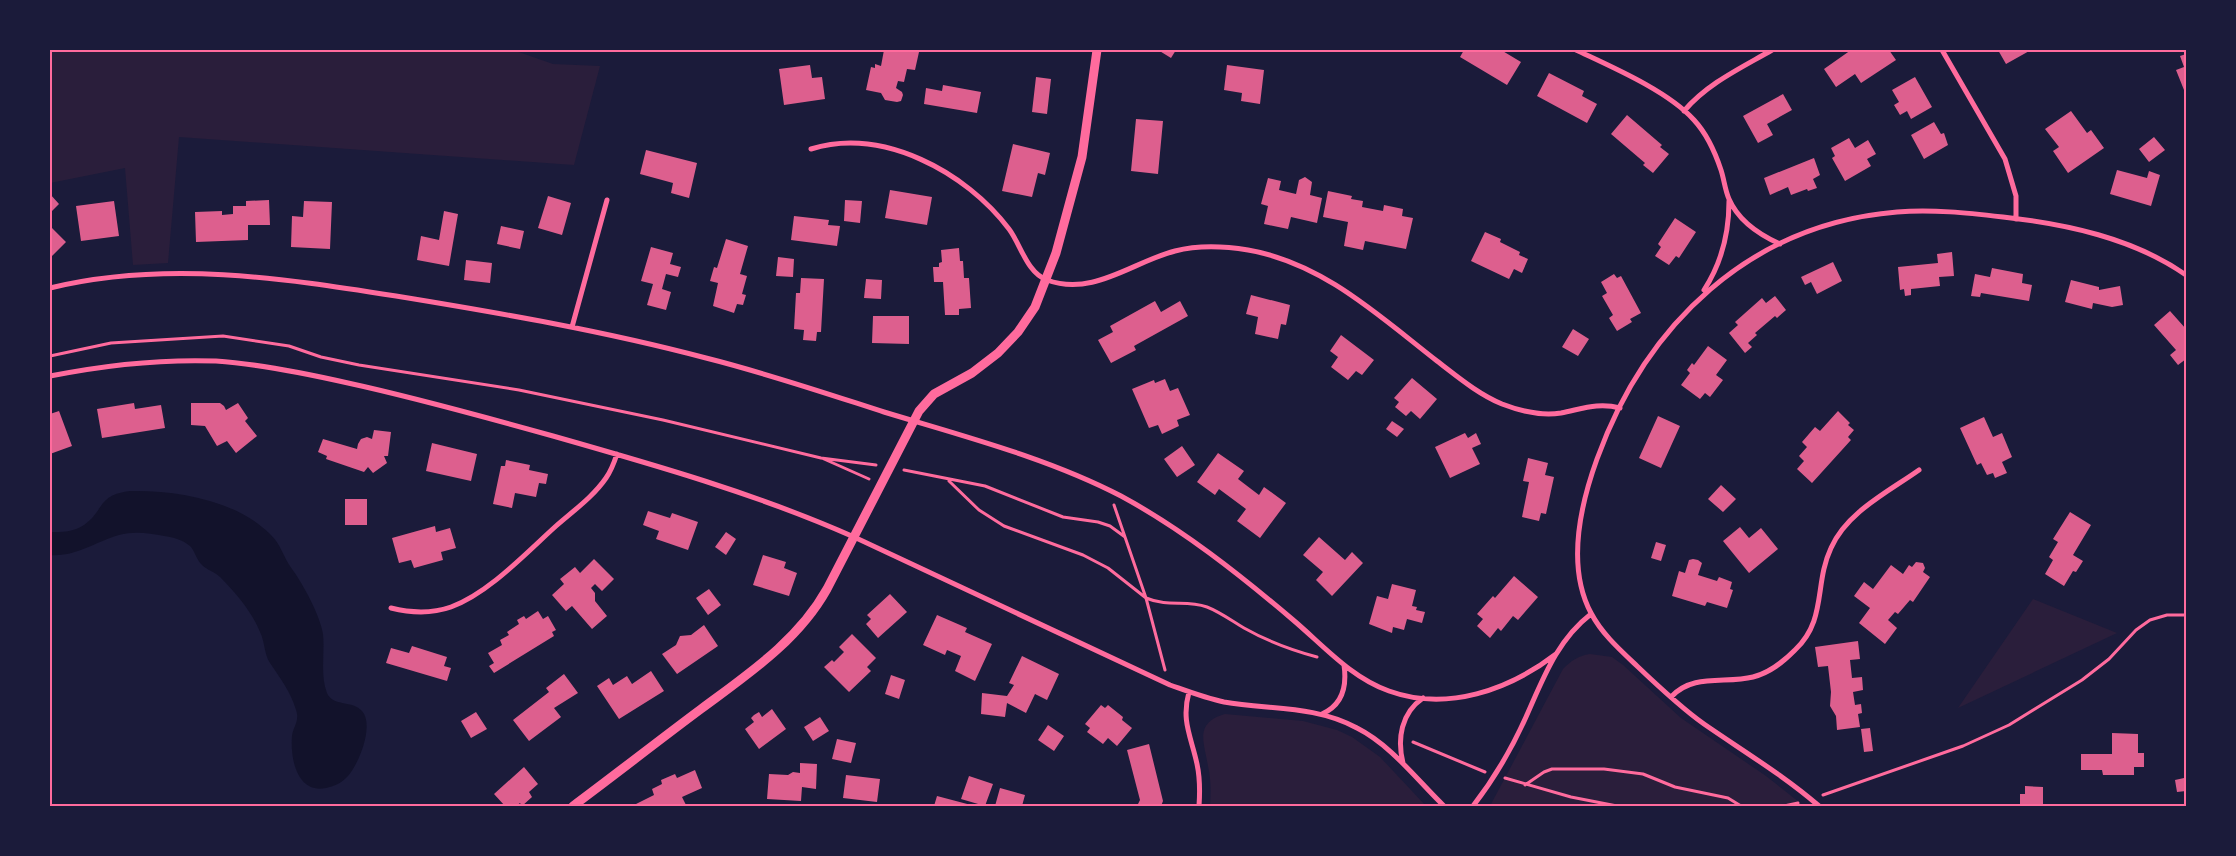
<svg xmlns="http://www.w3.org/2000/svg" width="2236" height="856" viewBox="0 0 2236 856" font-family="'Fira Sans',sans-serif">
  <rect width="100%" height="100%" fill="#1b1b3a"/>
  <path fill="#2a1e3b" d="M50 50H513L553 64 600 66 574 165 179 137 168 263 133 265 125 168 50 183Z
    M2033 599 2117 633 1958 708Z
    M1590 654 1612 657 1623 665 1681 718 1766 776 1804 806H1490L1563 669C1572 660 1578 656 1590 654Z
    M1225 714 1303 721 1337 730 1352 737 1380 757 1426 806H1210C1211 792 1211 779 1208 766 1204 742 1194 723 1225 714Z"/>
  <path fill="#12122b" d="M130 491C176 490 236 500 270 534 281 544 283 557 292 569 303 584 320 615 323 634 325 653 320 675 327 693 333 707 353 700 362 711 375 725 358 767 346 778 340 784 334 786 326 788 297 794 290 758 292 736 293 727 300 721 296 710 291 692 280 678 270 663 264 654 265 642 260 632 252 612 236 593 220 577 215 572 207 570 202 565 196 559 195 551 190 546 183 540 173 537 164 536 149 533 134 531 119 535 95 542 76 557 50 555V532C62 532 74 532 84 525 105 510 97 495 130 491Z"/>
  <path fill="#dd5f8e" d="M884 50 919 52 915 70 907 69 904 82 898 81 896 88 902 92 903 95 901 101 897 102 885 100 881 93 866 90 871 67 875 68V64L881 66Z
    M1158 50H1176L1171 58Z
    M1464 50H1501L1521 62 1507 85 1460 57Z
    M1851 50H1889L1896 60 1861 83 1855 74 1836 87 1824 69Z
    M1998 50H2031L2006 64Z
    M2186 54V95L2176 70 2184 67 2180 56Z
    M810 65 812 78 822 77 825 99 784 105 779 69Z
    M1227 65 1264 70 1260 104 1241 101 1242 93 1224 90Z
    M1549 73 1584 91 1582 96 1597 104 1587 123 1537 96Z
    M1036 77 1051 79 1047 114 1032 112Z
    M1915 77 1932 107 1911 119 1907 111 1900 115 1894 105 1899 102 1892 90Z
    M943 85 981 92 977 113 924 104 926 88 942 91Z
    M1783 94 1792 110 1767 124 1773 135 1758 143 1743 116Z
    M2071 111 2087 133 2091 130 2104 148 2068 173 2053 151 2059 147 2045 129Z
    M1627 115 1662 145 1660 147 1669 154 1653 173 1643 165 1645 163 1611 134Z
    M1136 119 1163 121 1158 174 1131 171Z
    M1934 122 1941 134 1944 133 1948 145 1924 159 1911 135Z
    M2154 137 2165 150 2149 162 2139 149Z
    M1849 138 1855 148 1868 140 1876 154 1867 159 1871 166 1845 181 1832 158 1835 156 1831 148Z
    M1013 144 1050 153 1045 175 1038 173 1032 197 1002 191Z
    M646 150 697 163 689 198 671 193 673 183 640 174Z
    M1814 158 1820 175 1813 179 1817 188 1808 191 1807 189 1791 195 1788 187 1770 195 1764 178Z
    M2117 170 2147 178 2149 171 2160 175 2151 206 2110 194Z
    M1305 177 1312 182 1310 195 1322 198 1317 223 1291 217 1288 229 1264 224 1268 206 1261 204 1268 178 1281 181 1279 190 1296 194 1299 180Z
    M890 190 932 197 927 225 885 218Z
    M1328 191 1352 196 1351 199 1363 201 1362 207 1383 211 1384 205 1403 209 1402 216 1413 218 1406 249 1365 241 1363 250 1344 246 1348 222 1323 217Z
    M50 194 59 204 51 212 50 211Z
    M548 196 571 203 562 235 538 228Z
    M269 200 270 225H248V240L196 242 195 212 222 211V215L233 214V206H246V201Z
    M845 200 862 201 860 223 844 221Z
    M114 201 119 236 81 241 76 206Z
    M304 201 332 202 330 249 291 247 292 216 303 217Z
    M444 211 458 214 449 266 417 260 421 236 439 240Z
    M794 216 829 220 828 225 840 226 837 246 791 240Z
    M1675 218 1696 232 1679 258 1676 256 1669 265 1655 256 1661 247 1658 244Z
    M501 226 524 231 520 249 497 244Z
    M52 228 66 242 52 256 50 254V230Z
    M1485 232 1501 239 1500 242 1520 252 1519 255 1528 259 1522 273 1514 269 1509 279 1471 261Z
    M726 239 748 246 740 274 747 276 742 294 746 295 743 305 737 304 734 313 713 306 718 283 710 281 714 267 717 268Z
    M651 247 673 253 670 264 681 267 678 277 666 274 662 289 671 292 666 310 647 305 653 284 641 281Z
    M959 248 960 261H963L964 278H969L971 308 959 309V315H945L943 282H934L933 267H939V263L942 262 941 250Z
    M1952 252 1954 276 1939 277 1940 286 1911 289V295L1905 296 1904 289 1900 290 1898 267 1938 263 1937 254Z
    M778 257 794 259 793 277 776 276Z
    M466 260 492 263 490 283 464 280Z
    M1833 262 1842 281 1817 294 1811 282 1805 285 1801 277Z
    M1992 268 2023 274 2022 283 2032 285 2029 301 1981 293 1980 297 1971 296 1975 274 1990 277Z
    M1614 274 1617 278 1621 276 1641 313 1630 319 1632 322 1617 331 1609 318 1613 315 1602 296 1607 293 1601 282Z
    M801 278 824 279 821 332H817L816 341 803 340 804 330 794 329 796 293H800Z
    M866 279 882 280 881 299 864 298Z
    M2071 280 2099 287V290L2120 286 2123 305 2112 307 2093 303 2092 309 2065 302Z
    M1251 295 1290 305 1286 325 1281 324 1278 339 1255 334 1258 317 1246 314Z
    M1775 296 1786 310 1777 318 1775 316 1755 333 1757 335 1748 343 1752 347 1745 353 1729 333 1738 325 1735 322 1762 298 1766 303Z
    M1155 301 1161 312 1180 301 1188 316 1134 346 1136 350 1111 363 1098 340 1113 332 1110 326Z
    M2170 311 2186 329V359L2178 365 2170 355 2176 350 2154 325Z
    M873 316H909V344L872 343Z
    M1573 329 1589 339 1578 356 1562 347Z
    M1341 335 1374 360 1362 375 1356 371 1348 380 1331 367 1338 357 1330 351Z
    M1708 346 1727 360 1716 375 1723 380 1710 397 1705 393 1700 399 1681 385 1690 373 1687 370 1692 363 1694 365Z
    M1412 378 1437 399 1420 419 1411 411 1406 416 1395 407 1399 402 1394 398Z
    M1165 379 1170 391 1178 388 1190 415 1177 420 1179 426 1162 434 1158 425 1149 428 1132 389 1154 380 1155 383Z
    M134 403 135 409 161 405 165 428 102 438 97 409Z
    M191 403H220L224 406 226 410 238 403 248 418 245 421 257 436 236 453 227 441 217 446 205 426 191 425Z
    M59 411 72 446 50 454V414Z
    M1838 411 1850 423 1848 425 1854 430 1848 437 1851 440 1812 483 1797 469 1804 461 1799 456 1807 447 1802 442 1815 427 1820 431Z
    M1658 416 1680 426 1661 468 1639 458Z
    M1984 417 1993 437 2002 433 2012 457 2002 462 2007 473 1995 478 1993 473 1987 475 1981 463 1977 465 1960 428Z
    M1392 421 1404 429 1397 437 1386 429Z
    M374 430 391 432 388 456H384L387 463 373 473 368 467 364 472 326 459 327 456 318 452 323 439 357 449 358 444 361 439 367 437 372 439Z
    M1465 433 1468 438 1476 433 1481 444 1472 448 1480 464 1450 478 1435 447Z
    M432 443 477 454 471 481 426 471Z
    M1182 446 1195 465 1177 477 1164 459Z
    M1218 453 1244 471 1238 479 1259 495 1264 487 1286 503 1260 538 1237 521 1246 509 1219 489 1215 495 1197 482Z
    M1528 458 1548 463 1545 475 1554 477 1546 514 1541 513 1539 521 1522 517 1529 482 1523 481Z
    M506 460 530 465 529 470 548 474 546 484 539 483 536 497 515 493 512 508 493 504 501 466H505Z
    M1721 485 1736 499 1723 512 1708 499Z
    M345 499H367V525H345Z
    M648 511 670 518 672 513 698 522 688 550 656 539 659 531 643 525Z
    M2070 512 2091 525 2073 555 2083 561 2076 572 2073 571 2064 586 2045 574 2053 560 2049 557 2058 542 2053 539Z
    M435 526 436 532 450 528 456 548 441 552 443 560 414 568 411 560 399 563 392 538Z
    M1740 527 1749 538 1761 528 1778 549 1749 573 1723 541Z
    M726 532 736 539 726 555 715 547Z
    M1319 537 1345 560 1352 552 1363 563 1332 596 1316 580 1323 572 1303 555Z
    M1656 542 1666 545 1661 561 1651 558Z
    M763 555 786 562 784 568 797 573 789 596 753 585Z
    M594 559 614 579 602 591 595 584 591 588 595 593V601L607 616 592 629 572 606 566 611 552 595 564 584 560 579 575 567 580 573Z
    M1693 559 1698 560 1702 563 1698 575 1717 581 1719 577 1732 582 1730 589 1733 590 1727 608 1707 602 1705 606 1672 596 1679 571 1685 573 1689 560Z
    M1916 562 1923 563 1925 568 1923 572 1930 577 1913 602 1910 600 1898 614 1895 612 1888 620 1897 628 1885 644 1859 623 1870 608 1854 596 1864 582 1873 589 1891 565 1903 574 1909 565 1912 567Z
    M1514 576 1538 597 1518 620 1513 616 1501 631 1498 628 1490 638 1477 626 1483 619 1477 614 1493 596 1495 598Z
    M1392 584 1416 590 1412 606 1417 607 1416 610 1425 612 1422 623 1407 619 1404 630 1393 627 1392 633 1369 624 1377 596 1388 599Z
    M709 589 721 605 708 615 696 598Z
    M890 594 907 612 878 638 866 624 871 619 867 615Z
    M538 611 543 619 548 616 556 630 552 632 554 636 494 673 489 666 494 663 488 653 502 645 500 640 509 635 507 632 519 624 517 620 524 616 526 619Z
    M937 615 967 628 965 632 992 644 975 681 955 671 961 656 947 650 945 655 923 645Z
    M704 625 718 646 677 674 662 654 676 645 680 636 691 635Z
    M852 634 876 658 867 667 871 671 849 692 824 667 832 660 834 662 844 652 839 647Z
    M1858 641 1860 659 1850 660 1852 678 1862 677 1863 690 1853 692 1855 705 1861 704 1862 713 1858 714 1860 727 1837 730 1836 716 1830 706 1831 692 1828 666 1818 667 1815 647Z
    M412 646 447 657 444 666 451 668 447 681 386 663 391 648 409 653Z
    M1022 656 1059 674 1047 700 1035 694 1026 713 1007 703 1005 717 981 714 982 693 1007 696 1014 685 1009 683Z
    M651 671 664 691 619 719 597 686 609 678 613 685 627 676 632 684Z
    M564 674 578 693 554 708 561 717 529 741 513 720 549 692 546 688Z
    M891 675 905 680 899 699 885 694Z
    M1101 705 1105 708 1108 705 1123 717 1122 720 1132 728 1117 746 1108 738 1103 744 1087 732 1090 728 1085 724Z
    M772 709 786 729 759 749 745 729 754 722 751 718 754 715 759 712 762 717Z
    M476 712 487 729 471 738 461 721Z
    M820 717 829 731 813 741 804 727Z
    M1048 725 1064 736 1054 751 1038 740Z
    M1870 728 1873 751 1864 752 1861 729Z
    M2112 733 2138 734V753H2144V767H2134V775H2103L2102 770H2081V754H2112Z
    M837 739 856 743 851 763 832 759Z
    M1149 744 1163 801 1161 806H1137L1140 800 1127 750Z
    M800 763 817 764 816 789 802 787 801 801 767 799 769 774 788 775 793 772 800 773Z
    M524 767 538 784 529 792 532 797 522 806 520 803 516 806H505L494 794Z
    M695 770 702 788 682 797 686 805 632 806 654 795 652 789 662 784 661 780 675 774 677 778Z
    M846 775 880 779 877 802 843 798Z
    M969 776 993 784 985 806 961 799Z
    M2184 778 2186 791 2177 792 2175 780Z
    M2025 786 2043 787V806H2020V794H2025Z
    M1000 788 1025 795 1022 806H995Z
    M937 796 971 805V806H934Z"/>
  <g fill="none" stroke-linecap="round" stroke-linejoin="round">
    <path stroke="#ff6b9d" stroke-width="3" d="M50 356 111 343 223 336 289 346 321 357 359 365 519 390 663 420 821 458 876 465
      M824 459 869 479
      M904 470 985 486 1063 517 1098 522 1110 526 1125 537 1146 598C1170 608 1185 599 1207 607 1220 612 1232 621 1244 628 1267 641 1291 650 1317 657
      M949 481 979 510 1004 526 1083 555 1108 568 1146 598 1165 670
      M1114 505 1125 537
      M1413 742 1485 772
      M1505 778 1571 797 1617 806
      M1525 785 1544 772 1552 769H1604L1643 774 1675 787 1728 798 1741 806
      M1823 795 1963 746 2009 725 2082 680 2109 659 2136 630 2150 620 2167 615H2186
      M1784 806 1798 803"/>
    <path stroke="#ff6b9d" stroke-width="5" d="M1576 50C1612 67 1668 91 1694 120 1707 134 1715 152 1721 170 1724 179 1725 190 1729 199 1738 220 1760 235 1780 244
      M1942 50 2005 159 2016 196V219
      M1684 111C1708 83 1741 68 1772 50
      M811 149C883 127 966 172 1009 229 1021 245 1027 273 1047 280 1093 297 1132 262 1175 251 1198 245 1224 246 1248 250 1323 263 1379 316 1437 361 1458 377 1478 394 1502 404 1520 411 1542 416 1561 413 1582 409 1598 402 1620 408
      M50 288C165 260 282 278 396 296 500 313 604 331 706 358 766 373 825 393 884 412 963 436 1048 458 1121 496 1182 529 1239 574 1292 619 1323 645 1350 677 1389 691 1447 712 1509 690 1556 654
      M1704 290C1721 264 1729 232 1729 201
      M572 327 607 200
      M50 376C105 365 160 359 216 361 260 364 304 373 348 383 417 398 485 417 553 436 655 465 757 494 854 537L1170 685C1187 691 1205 698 1224 702 1269 710 1315 705 1357 728 1391 745 1417 780 1444 806
      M391 608C411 613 431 614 451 607 489 593 526 553 556 526 573 511 593 497 606 478 611 471 614 463 617 454
      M1189 692C1181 721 1191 736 1197 764 1200 778 1200 792 1199 806
      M1671 697C1693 673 1725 684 1753 677 1770 673 1783 662 1795 650 1827 620 1814 584 1831 548 1847 512 1888 492 1919 470
      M1322 714C1343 705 1347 686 1344 665
      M1403 763C1397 739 1401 713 1423 698
      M1473 806C1494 779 1512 748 1526 717 1543 679 1557 640 1591 614
      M1819 806C1783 775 1743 751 1704 724 1680 707 1658 686 1637 666 1620 650 1602 634 1591 613 1566 566 1580 506 1597 459 1646 324 1750 224 1897 212 1932 209 1968 213 2003 217 2066 224 2133 238 2186 275"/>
    <path stroke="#ff6b9d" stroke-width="9" d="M573 806C616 774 658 741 701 709 748 674 798 641 827 589L919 411 934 394 972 373 998 353 1018 332 1035 307 1056 253 1082 157 1097 50"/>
  </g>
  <rect width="2236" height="856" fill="none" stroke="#1b1b3a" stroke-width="102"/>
  <rect x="51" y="51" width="2134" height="754" fill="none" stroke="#ff6b9d" stroke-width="2"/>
</svg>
